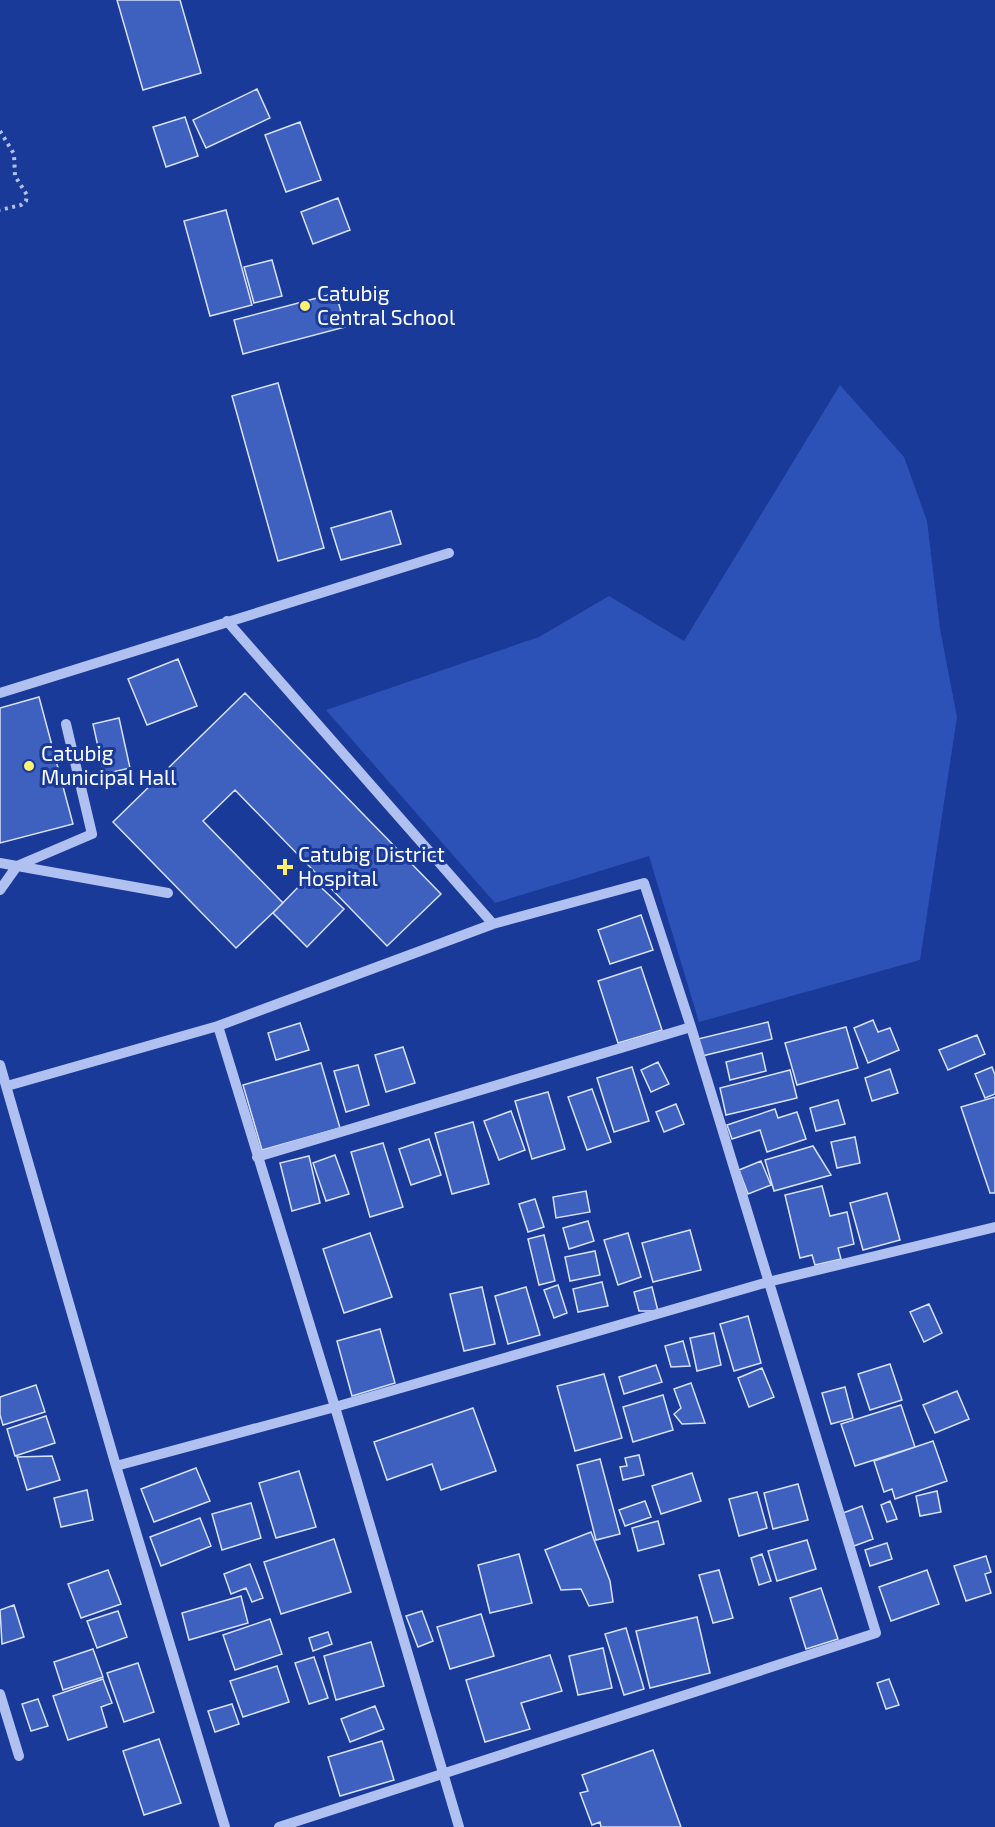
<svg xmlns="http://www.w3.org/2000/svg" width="995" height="1827" viewBox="0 0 995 1827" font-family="'Exo 2',sans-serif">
  <rect width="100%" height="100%" fill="#1a3a9a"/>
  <path fill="#2d52b7" d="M840 385 904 457 927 521 940 629 957 717 920 960 699 1022 649 856 495 903 326 710 539 637 609 596 684 641Z"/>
  <path fill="#3e60bf" stroke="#d7e1fc" stroke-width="1.5" d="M117 0H180L201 73 143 90Z
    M257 89 270 118 206 148 193 120Z
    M185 117 198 156 166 167 153 127Z
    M300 122 321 180 286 192 265 135Z
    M338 198 350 230 313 244 301 212Z
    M226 210 252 305 210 316 184 221Z
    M272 260 282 296 254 303 244 267Z
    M336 293 345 327 243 354 234 320Z
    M278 383 324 548 278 561 232 396Z
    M391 511 401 544 341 560 331 528Z
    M178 659 197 706 147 725 128 679Z
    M245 693 441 894 387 946 235 790 203 821 283 903 236 948 113 822Z
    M39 697 73 824 0 843V708Z
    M119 718 130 768 104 774 93 724Z
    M309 876 344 909 307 947 273 913Z
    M641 915 653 950 610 964 598 930Z
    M641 967 662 1030 618 1043 598 981Z
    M873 1020 878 1032 890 1028 899 1050 868 1063 854 1028Z
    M768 1022 772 1039 702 1056 698 1039Z
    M300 1023 309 1050 276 1060 268 1033Z
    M846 1027 858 1068 797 1085 785 1043Z
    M977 1035 985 1054 948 1070 939 1050Z
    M403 1047 415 1083 386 1092 375 1055Z
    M762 1053 766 1071 730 1080 726 1062Z
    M658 1062 669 1084 651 1092 641 1070Z
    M321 1063 340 1128 262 1150 243 1085Z
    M358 1065 369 1105 346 1112 334 1071Z
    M632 1067 649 1121 614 1132 597 1078Z
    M992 1067 995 1075V1094L985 1098 975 1074Z
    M890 1069 898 1093 872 1101 865 1078Z
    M790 1070 797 1098 726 1115 720 1088Z
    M592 1089 611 1142 587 1150 568 1097Z
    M548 1092 565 1149 532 1159 515 1101Z
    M995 1097V1193H990L961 1107Z
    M838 1100 845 1124 816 1131 810 1108Z
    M676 1104 684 1124 664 1132 656 1112Z
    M775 1109 778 1118 797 1112 806 1139 767 1152 760 1130 732 1139 727 1125Z
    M511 1111 525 1150 499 1160 484 1121Z
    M473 1122 489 1184 452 1194 435 1133Z
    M855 1137 860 1163 837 1168 831 1142Z
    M429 1139 441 1175 411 1185 399 1149Z
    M383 1143 403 1207 370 1217 351 1152Z
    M813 1146 831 1175 774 1191 765 1160Z
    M335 1155 349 1194 326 1201 313 1163Z
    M309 1156 320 1203 292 1211 280 1163Z
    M761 1161 771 1185 748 1194 739 1170Z
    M822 1186 830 1216 847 1212 854 1244 838 1248 841 1259 815 1265 812 1255 800 1258 785 1195Z
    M586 1191 590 1212 556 1218 553 1197Z
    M887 1193 900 1240 863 1250 850 1203Z
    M535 1199 544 1227 528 1232 519 1204Z
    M588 1221 594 1241 569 1249 563 1228Z
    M690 1230 701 1270 653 1282 642 1243Z
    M370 1233 392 1297 344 1313 323 1249Z
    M628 1233 641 1277 618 1285 604 1240Z
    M544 1235 555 1281 539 1285 528 1239Z
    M595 1251 600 1275 570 1281 565 1257Z
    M602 1282 608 1306 578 1312 573 1289Z
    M558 1285 567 1313 554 1318 544 1290Z
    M482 1287 495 1344 464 1351 450 1294Z
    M526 1287 540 1335 508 1344 495 1296Z
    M652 1287 658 1311H639L634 1292Z
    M929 1304 942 1333 924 1342 910 1312Z
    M748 1316 761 1363 734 1371 720 1324Z
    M380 1329 395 1383 352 1396 337 1341Z
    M714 1333 721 1365 697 1371 690 1338Z
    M683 1341 690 1366 671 1367 665 1346Z
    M890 1364 902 1400 870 1410 858 1374Z
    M656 1365 662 1382 624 1394 619 1377Z
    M762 1368 774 1397 749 1407 738 1378Z
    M604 1374 622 1438 575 1451 557 1386Z
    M691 1383 705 1423 682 1424 674 1414 681 1408 674 1389Z
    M36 1385 45 1412 3 1425 0 1415V1397Z
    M845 1387 853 1418 831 1424 822 1393Z
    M957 1391 969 1419 935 1433 923 1405Z
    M663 1395 673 1430 633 1442 623 1407Z
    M901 1405 915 1447 855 1466 841 1424Z
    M473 1408 496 1471 441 1490 432 1464 387 1480 374 1442Z
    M46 1416 55 1443 15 1456 7 1429Z
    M933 1441 947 1481 895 1499 892 1489 884 1492 874 1461Z
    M639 1455 644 1475 623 1480 620 1467 627 1466 625 1458Z
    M52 1456 60 1480 27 1490 17 1457Z
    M600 1459 620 1534 596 1540 577 1465Z
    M196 1468 210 1501 154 1522 141 1489Z
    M299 1471 316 1527 276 1538 259 1483Z
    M692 1473 701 1501 661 1514 652 1486Z
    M798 1484 808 1520 773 1529 764 1493Z
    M87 1490 93 1520 61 1527 54 1498Z
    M937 1491 941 1512 920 1516 916 1496Z
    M757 1492 767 1528 739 1536 729 1499Z
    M645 1501 651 1517 625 1526 619 1510Z
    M890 1501 897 1519 887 1522 881 1505Z
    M251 1503 261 1538 222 1550 212 1514Z
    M862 1506 873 1539 854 1546 843 1513Z
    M200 1518 211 1546 161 1566 150 1537Z
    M658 1521 664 1544 638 1551 632 1528Z
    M591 1532 610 1581 613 1602 589 1606 581 1589 561 1590 545 1550Z
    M334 1539 351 1592 281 1614 264 1562Z
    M807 1540 816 1569 777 1581 768 1551Z
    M887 1543 892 1559 870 1566 865 1550Z
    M519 1554 532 1603 490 1613 478 1565Z
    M762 1554 771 1581 759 1585 751 1558Z
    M986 1556 991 1572 985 1574 991 1593 966 1601 954 1566Z
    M250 1564 263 1598 252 1602 246 1588 231 1594 224 1574Z
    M108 1570 121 1604 81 1618 68 1584Z
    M719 1570 733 1618 713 1623 699 1575Z
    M927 1570 939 1604 891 1621 879 1587Z
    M821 1588 838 1639 806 1649 790 1598Z
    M241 1596 248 1623 189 1640 182 1613Z
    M14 1605 24 1637 2 1644 0 1610Z
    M118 1611 127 1637 97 1648 87 1621Z
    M422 1611 433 1641 418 1647 406 1616Z
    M481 1614 494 1656 450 1669 437 1627Z
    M697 1617 710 1673 650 1688 636 1631Z
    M270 1619 282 1654 235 1670 223 1635Z
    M626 1628 644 1689 624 1695 605 1634Z
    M328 1632 332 1644 313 1651 309 1638Z
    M371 1642 384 1686 336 1700 324 1656Z
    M603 1648 612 1688 578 1695 569 1656Z
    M93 1649 103 1677 63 1690 54 1662Z
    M550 1655 562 1691 521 1703 530 1729 485 1742 466 1680Z
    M314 1657 328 1698 309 1704 295 1663Z
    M138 1663 154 1712 124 1722 107 1673Z
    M277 1666 289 1702 243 1717 230 1681Z
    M103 1679 112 1703 101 1707 107 1727 68 1740 53 1696Z
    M889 1679 899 1705 886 1709 877 1683Z
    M38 1699 48 1726 31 1731 22 1704Z
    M232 1704 239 1724 215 1732 208 1711Z
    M375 1706 384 1729 350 1742 341 1719Z
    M159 1739 181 1803 144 1815 123 1751Z
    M382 1741 394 1780 340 1796 328 1757Z
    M653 1750 681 1827H601L600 1822 592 1825 580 1793 588 1791 582 1775Z"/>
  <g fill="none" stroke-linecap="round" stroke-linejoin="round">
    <path stroke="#b0c1f1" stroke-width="4" stroke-dasharray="3 4.5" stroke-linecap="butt" d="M0 131 14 154 15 176 27 195 26 201 21 205 0 210"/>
    <path stroke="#b0c1f1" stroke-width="10" d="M227 621 493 924
      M0 693 449 553
      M0 863 168 893
      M0 890 17 866 92 834 66 724
      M218 1026 335 1407 459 1827
      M0 1065 116 1466 225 1827
      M7 1086 218 1026 493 924 644 883 691 1027 876 1633 279 1827
      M257 1157 691 1027
      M116 1466 335 1407 768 1282 995 1227
      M0 1694 19 1756"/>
  </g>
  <g fill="#fff070" stroke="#1a3a9a" stroke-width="2">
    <circle cx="305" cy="306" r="6"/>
    <circle cx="29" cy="766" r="6"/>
    <path d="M282 858h6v6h6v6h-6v6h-6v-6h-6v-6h6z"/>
  </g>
  <g text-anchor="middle" stroke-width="6" stroke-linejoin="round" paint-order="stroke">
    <g font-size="21" fill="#fff" stroke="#1a3a9a" text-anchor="start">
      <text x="317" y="301">Catubig<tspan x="317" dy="24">Central School</tspan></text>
      <text x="41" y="761">Catubig<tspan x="41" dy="24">Municipal Hall</tspan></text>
      <text x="298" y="862">Catubig District<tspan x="298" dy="24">Hospital</tspan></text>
    </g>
  </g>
</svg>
